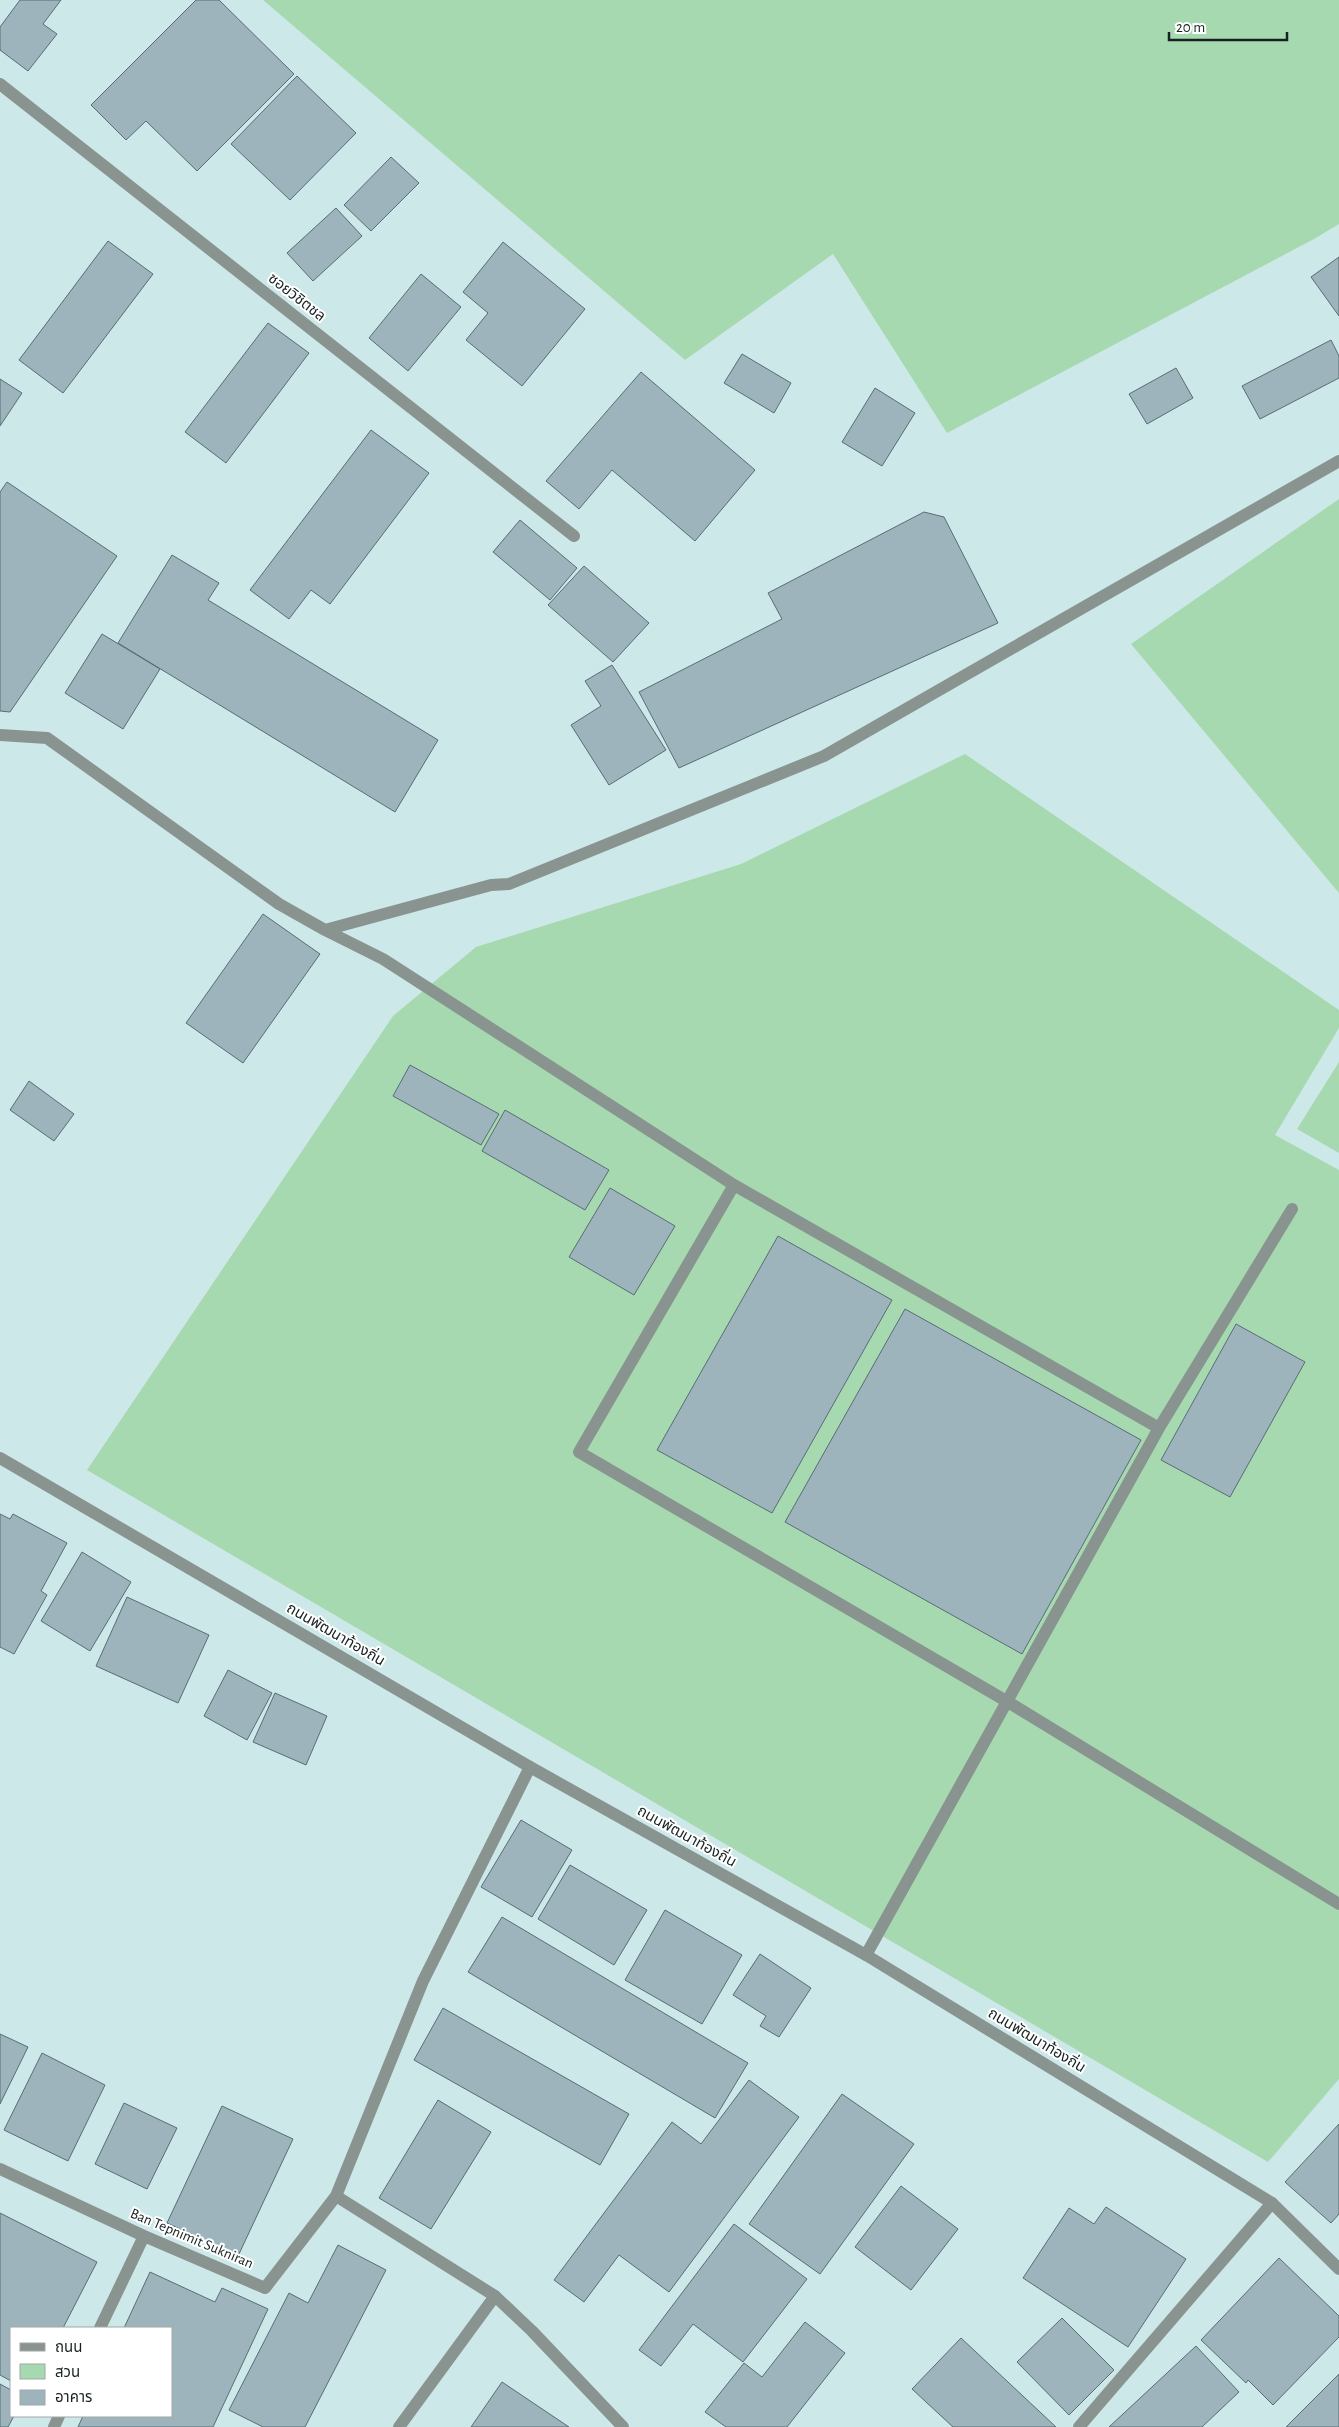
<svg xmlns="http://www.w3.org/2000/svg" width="1339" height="2427" viewBox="0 0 1339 2427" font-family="'Alegreya Sans','Noto Sans Thai',sans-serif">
  <rect width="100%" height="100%" fill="#cde8e9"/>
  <path fill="#a7d9b0" d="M263 0H1339V224L1314 239 947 433 833 254 685 360Z
    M1339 499V893L1131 644Z
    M965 754 1339 1010V1028L1275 1135 1339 1170V2079L1268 2162 87 1470 393 1016 476 947 741 864Z
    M1339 1062V1153L1297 1129Z"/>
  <path fill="#9db4bd" stroke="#586d75" d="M20 0H61L43 24 57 34 28 71 0 50V27Z
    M196 0H219L294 74 197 171 146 121 126 140 91 105Z
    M297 76 356 133 290 200 231 144Z
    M391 157 419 183 371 231 344 205Z
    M336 208 362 236 313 281 287 253Z
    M108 241 153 274 63 393 19 360Z
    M503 242 585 309 522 386 466 340 488 313 463 292Z
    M1339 257V316L1311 277Z
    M421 274 461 307 408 371 369 338Z
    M268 323 309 353 226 463 185 432Z
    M1331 340 1339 356V378L1260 419 1242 386Z
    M742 354 791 383 774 413 724 383Z
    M1176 368 1193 398 1147 424 1129 394Z
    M641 372 755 470 695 541 612 470 579 509 546 481Z
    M0 379 22 393 0 426Z
    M875 388 915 413 882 466 842 442Z
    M371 430 429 473 330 604 311 590 289 619 250 590Z
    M7 482 117 556 10 712 0 711V492Z
    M924 512 944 517 998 623 679 768 639 692 782 619 768 593Z
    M520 520 577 568 550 600 493 552Z
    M172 555 219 583 208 600 438 740 395 812 118 643Z
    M584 566 649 623 613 662 548 605Z
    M102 634 160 669 123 729 65 693Z
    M612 665 666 750 609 785 571 725 601 706 585 681Z
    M263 914 320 954 243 1063 186 1023Z
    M410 1065 499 1114 481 1145 393 1096Z
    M29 1081 74 1114 54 1141 10 1110Z
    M505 1110 609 1170 585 1210 482 1151Z
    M610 1188 675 1226 634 1295 569 1257Z
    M778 1236 892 1300 772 1513 657 1450Z
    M905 1309 1141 1440 1022 1654 785 1522Z
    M1236 1324 1305 1362 1230 1497 1161 1460Z
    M0 1514 10 1519 13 1514 67 1543 41 1591 47 1595 14 1654 0 1647Z
    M82 1552 131 1582 90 1651 41 1621Z
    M127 1597 209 1635 178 1703 96 1666Z
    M228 1670 272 1693 247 1740 204 1716Z
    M275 1693 327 1716 306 1765 253 1742Z
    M521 1820 572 1850 532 1917 481 1887Z
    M570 1865 647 1910 614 1965 538 1919Z
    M665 1910 742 1955 702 2024 625 1980Z
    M502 1917 748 2063 715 2118 468 1972Z
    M760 1954 811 1988 779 2037 760 2026 766 2016 733 1995Z
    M443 2008 629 2114 600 2165 414 2060Z
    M0 2034 28 2047 0 2104Z
    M42 2053 105 2085 68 2161 4 2130Z
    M749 2080 799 2117 669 2292 619 2255 584 2302 554 2280 672 2122 701 2144Z
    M842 2094 914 2144 820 2274 749 2224Z
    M438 2100 491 2132 431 2229 379 2198Z
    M124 2103 177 2128 147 2189 95 2164Z
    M222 2106 293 2139 238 2256 167 2223Z
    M1339 2124V2214L1331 2223 1285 2182Z
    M901 2186 958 2229 911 2290 855 2247Z
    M1106 2207 1186 2259 1128 2347 1023 2278 1069 2208 1094 2224Z
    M0 2213 97 2262 63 2328H11V2381L0 2375Z
    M734 2224 807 2279 743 2362 693 2324 661 2366 639 2350Z
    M338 2245 386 2270 305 2427H263L229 2410 289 2293 308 2303Z
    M1279 2258 1339 2316V2337L1273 2405 1248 2380 1246 2383 1201 2340Z
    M150 2272 215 2302 222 2288 268 2309 213 2427H78L83 2416H171V2328H124Z
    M1062 2318 1114 2370 1069 2415 1017 2362Z
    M805 2322 845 2353 787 2427H726L705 2412 744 2363 762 2377Z
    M961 2338 1056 2427H953L912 2389Z
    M1196 2346 1239 2392 1202 2427H1109Z
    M1339 2374V2427H1286Z
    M502 2382 569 2427H471Z
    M0 2384 11 2390V2416H14L8 2427H0Z"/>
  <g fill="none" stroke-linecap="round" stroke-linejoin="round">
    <path stroke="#899390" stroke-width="12" d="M399 2427 495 2296"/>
    <path stroke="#899390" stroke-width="12" d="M0 84 574 536
      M0 735 47 738 279 904 325 930 383 959 734 1185 1159 1428
      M325 930 491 885 509 884 824 756 1339 461
      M734 1185 579 1452 1008 1702 1339 1904
      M866 1955 1159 1428 1292 1209
      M0 2169 144 2236 265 2288 336 2196 423 1981 530 1767
      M336 2196 495 2296 532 2331 623 2427
      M100 2328 144 2236
      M54 2427 59 2416
      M1079 2427 1272 2203"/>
    <path stroke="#899390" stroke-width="12" d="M0 1458 530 1767 866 1955 1272 2203 1339 2269"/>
  </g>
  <g text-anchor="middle" stroke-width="4" stroke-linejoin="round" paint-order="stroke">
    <g font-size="15" fill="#182223" stroke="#fff">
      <text transform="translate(297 297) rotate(38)" y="5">ซอยวิชิตชล</text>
      <text transform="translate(336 1634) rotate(30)" y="5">ถนนพัฒนาท้องถิ่น</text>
      <text transform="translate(687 1836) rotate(29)" y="5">ถนนพัฒนาท้องถิ่น</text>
      <text transform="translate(1037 2040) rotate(31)" y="5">ถนนพัฒนาท้องถิ่น</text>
      <text transform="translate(192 2238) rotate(23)" y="5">Ban Tepnimit Sukniran</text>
    </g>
  </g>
  <rect x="10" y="2327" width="162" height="90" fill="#ffffff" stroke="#a3a7a7"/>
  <rect x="20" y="2343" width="25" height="8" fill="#899390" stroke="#a3a7a7"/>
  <text x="55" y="2352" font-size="15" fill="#182223">ถนน</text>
  <rect x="20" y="2364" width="25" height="15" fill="#a7d9b0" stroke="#a3a7a7"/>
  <text x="55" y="2377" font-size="15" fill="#182223">สวน</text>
  <rect x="20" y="2390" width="25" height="15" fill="#9db4bd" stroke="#a3a7a7"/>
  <text x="55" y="2402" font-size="15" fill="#182223">อาคาร</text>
  <path d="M1169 32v8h118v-8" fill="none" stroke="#182223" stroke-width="2.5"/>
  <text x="1176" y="32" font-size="15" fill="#182223" stroke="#ffffff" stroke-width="4" paint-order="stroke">20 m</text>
</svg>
